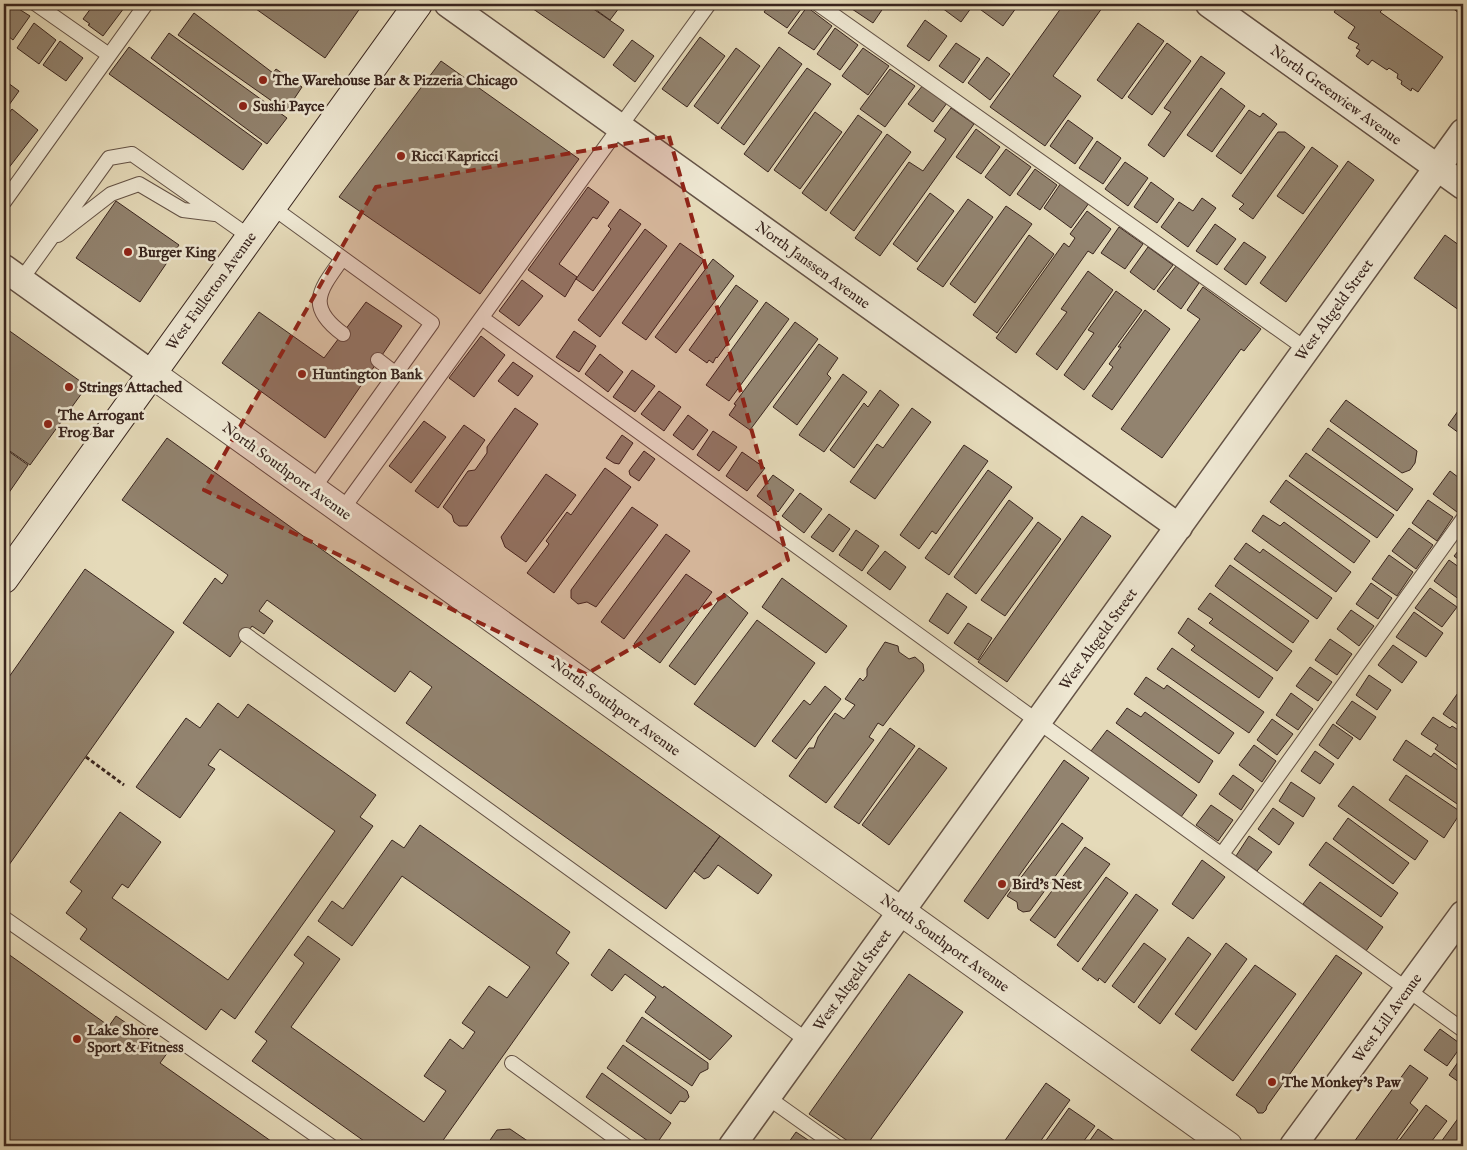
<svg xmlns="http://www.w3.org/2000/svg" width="1467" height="1150" viewBox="0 0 1467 1150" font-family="'IM FELL English',serif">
  <rect width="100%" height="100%" fill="#e5dab9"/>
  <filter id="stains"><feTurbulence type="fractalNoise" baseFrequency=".004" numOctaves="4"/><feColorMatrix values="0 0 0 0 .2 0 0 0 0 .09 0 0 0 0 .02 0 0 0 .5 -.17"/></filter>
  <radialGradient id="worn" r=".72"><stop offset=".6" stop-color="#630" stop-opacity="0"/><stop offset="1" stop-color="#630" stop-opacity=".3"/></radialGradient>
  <path fill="#92836f" stroke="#39251e" d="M6 4H11L30 16 13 40 4 33Z
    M67 4H79L75 9Z
    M94 4H127L103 36 88 25 90 24 83 19Z
    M249 4H363L325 58Z
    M526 4H576L582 8 589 6 624 30 604 58Z
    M588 4H622L610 20Z
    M770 4H803L804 5 787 28 764 12Z
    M851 4H886L873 23 849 7Z
    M920 4H933L929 10Z
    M939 4H974L961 22 938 5Z
    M980 4H1019L1003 26 977 7Z
    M1064 4H1105L1053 76 1081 96 1045 146 990 107Z
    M1340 4H1375L1383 9 1380 12 1443 57 1418 92 1412 88 1411 91 1401 84 1402 81 1397 78 1398 74 1389 68 1387 70 1372 60 1368 65 1356 56 1360 50 1356 48 1359 44 1348 38 1355 27 1334 12Z
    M1447 4H1463V16Z
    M807 7 832 26 814 50 788 33Z
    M194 13 273 73 276 69 302 87 286 111 178 35Z
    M925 20 947 36 929 61 907 46Z
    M34 23 56 40 39 64 17 48Z
    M1138 23 1164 41 1122 99 1097 80Z
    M835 28 858 45 840 70 817 54Z
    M169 33 287 118 267 144 151 58Z
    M700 37 725 56 687 107 662 89Z
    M632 40 654 56 635 82 613 65Z
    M60 41 83 58 66 81 43 65Z
    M956 43 980 59 963 83 939 66Z
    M1167 43 1191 61 1152 115 1128 97Z
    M129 47 262 144 243 170 109 74Z
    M779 47 802 64 744 145 721 128Z
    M736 48 760 66 718 124 694 106Z
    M863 48 889 66 868 95 842 76Z
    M1201 56 1225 73 1164 157 1148 145 1171 112 1164 108Z
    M987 57 1010 74 990 100 968 83Z
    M441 61 579 159 480 294 339 197Z
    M807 68 831 84 768 172 744 154Z
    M890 69 915 86 885 127 860 109Z
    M4 80 19 91 4 112Z
    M923 85 947 103 933 122 908 104Z
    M1221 88 1245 106 1212 152 1187 135Z
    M951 108 974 124 880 256 855 238 909 162 923 171 946 139 934 131Z
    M12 109 38 130 4 174V119Z
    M1249 110 1260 117 1263 113 1277 124 1241 174 1216 156Z
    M815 112 842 132 800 189 774 170Z
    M858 115 882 132 826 211 802 193Z
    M1068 120 1093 138 1075 164 1050 146Z
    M976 129 1000 147 981 174 956 157Z
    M1278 132H1285L1305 147 1253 219 1239 209 1244 204 1232 196Z
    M887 134 911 152 854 231 830 213Z
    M1097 141 1121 158 1103 184 1079 168Z
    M1312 147 1338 166 1303 214 1277 196Z
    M1006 149 1031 167 1010 196 985 177Z
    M1348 161 1374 180 1286 302 1260 283Z
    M1125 162 1148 178 1128 206 1105 189Z
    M1035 169 1057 185 1040 210 1017 194Z
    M1151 182 1174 199 1157 223 1134 207Z
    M1061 183 1089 203 1071 228 1044 208Z
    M588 187 609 202 597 219 593 217 559 264 577 277 565 297 528 270Z
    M930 193 954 211 917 262 893 244Z
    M1202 198 1216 208 1188 247 1161 227 1179 202 1193 211Z
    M968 199 993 217 943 287 917 269Z
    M116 201 179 245 140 302 76 258Z
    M1006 206 1032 224 975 303 950 284Z
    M620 209 641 224 593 291 576 279 611 229 608 226Z
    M1087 211 1111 229 1093 254 1088 251 1016 353 996 338 1064 243 1069 247 1075 238 1070 234Z
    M1215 224 1236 239 1217 265 1196 251Z
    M1119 227 1143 244 1125 269 1101 253Z
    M645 229 667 246 600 337 578 320Z
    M1029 235 1054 254 997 333 973 315Z
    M1445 235 1463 248V313L1414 278Z
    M1244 242 1266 257 1246 285 1224 269Z
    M680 243 704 260 646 340 622 323Z
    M1148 247 1173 265 1154 290 1130 272Z
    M713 259 734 276 676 353 655 337Z
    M1176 266 1199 283 1181 309 1157 291Z
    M1088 271 1113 290 1057 370 1036 354 1067 312 1061 309Z
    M522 280 543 296 519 326 499 311Z
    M736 285 758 301 717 358 716 357 713 363 709 360 707 363 689 350Z
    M1203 287 1261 329 1244 351 1241 349 1162 458 1121 429 1200 319 1187 310Z
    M1116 291 1142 310 1084 390 1064 375 1094 333 1088 330Z
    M366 302 402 326 325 438 222 363 259 312 324 358Z
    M766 302 789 319 729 401 706 385Z
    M1145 310 1170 329 1112 410 1092 396 1113 367 1109 364 1121 347H1118Z
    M795 322 818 339 750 430 729 415 736 405 734 404Z
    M4 327 87 386 30 465 4 447Z
    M574 331 596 346 579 372 556 357Z
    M481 336 505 355 474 397 449 378Z
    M819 344 838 358 827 374 831 378 797 425 773 407Z
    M600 354 623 372 608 392 585 374Z
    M513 362 533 376 518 396 498 381Z
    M632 370 655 386 635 412 613 397Z
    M843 374 867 392 824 452 799 435Z
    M880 390 899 405 854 468 830 450 864 403 868 407Z
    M659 391 681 407 664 431 641 414Z
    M1346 400 1417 451 1415 463 1410 470 1402 473 1330 421Z
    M1463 404V436L1448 425Z
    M515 408 538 424 467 526H459L454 522 452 515 443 507 468 471 475 470 487 453V447Z
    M912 408 931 422 875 499 850 482 877 444 883 448Z
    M688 415 708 430 693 450 673 435Z
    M424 421 446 437 411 483 389 466Z
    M464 425 485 440 438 508 415 491Z
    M1328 428 1413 489 1397 511 1312 450Z
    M713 431 737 447 719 471 697 455Z
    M622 435 633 443 619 464 614 463 606 458Z
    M167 438 720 836 666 909 406 723 432 687 410 671 395 692 267 600 259 611 273 621 264 634 252 626 230 657 183 623 215 578 222 584 228 575 122 500Z
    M964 445 988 461 936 534 932 531 919 549 900 535Z
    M4 448 28 465 8 494 4 490Z
    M644 451 655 459 639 481 630 475 629 471Z
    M742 452 765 468 747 491 726 476Z
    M1306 453 1394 515 1377 538 1289 476Z
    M605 468 631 487 554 593 527 573 549 544 546 541 567 512 571 515Z
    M988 470 1012 487 949 575 925 558Z
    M1450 471 1463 481V503L1457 512 1433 494Z
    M546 474 576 495 526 562 505 547 501 537Z
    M773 475 794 490 778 512 757 496Z
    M1286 480 1370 541 1354 563 1270 502Z
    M800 493 822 509 804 533 782 516Z
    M1009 500 1033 518 976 594 954 577Z
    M1428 500 1453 517 1437 541 1412 523Z
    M632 507 658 525 596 607 587 602 578 604 571 598V590Z
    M829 514 850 529 833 552 811 537Z
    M1263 515 1280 526 1284 522 1351 572 1336 592 1252 531Z
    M1082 516 1111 536 1007 682 978 662Z
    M1038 522 1061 539 1005 616 981 600Z
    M1409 528 1433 545 1416 569 1392 551Z
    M856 530 879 546 862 571 839 555Z
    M666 534 690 551 624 639 601 622Z
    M1246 543 1260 553 1263 549 1332 598 1317 619 1234 559Z
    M1463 545V563L1454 556Z
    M885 551 906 567 890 590 867 573Z
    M1389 555 1413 572 1397 596 1372 579Z
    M1449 560 1463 570V595L1460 600 1434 581Z
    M1230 565 1309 621 1293 643 1215 586Z
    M85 569 174 632 4 872V684Z
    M686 574 712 592 660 663 634 644Z
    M782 578 847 626 826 653 762 607Z
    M1371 583 1392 598 1378 619 1356 604Z
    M1430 588 1457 607 1442 627 1415 608Z
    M724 593 748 613 695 685 669 666Z
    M947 593 967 607 948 634 929 621Z
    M1210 593 1292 651 1277 671 1209 623 1213 619 1198 609Z
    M1351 610 1374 626 1359 646 1337 629Z
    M1414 612 1443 633 1426 657 1396 637Z
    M1188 618 1273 678 1259 698 1191 650 1195 646 1178 633Z
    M757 620 815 663 755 747 694 704Z
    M968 623 992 638 978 660 954 643Z
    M1330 639 1352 654 1337 675 1315 660Z
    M885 642 898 646 899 652 909 659 915 657 923 664 924 671 883 726 878 723 869 737 874 740 826 803 789 776 809 748H814L818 737 835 713 844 719 855 705 845 699 860 678 863 681 867 676V669Z
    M1393 645 1417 662 1402 683 1378 665Z
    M1172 648 1264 712 1249 733 1157 669Z
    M1310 667 1332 682 1318 701 1296 686Z
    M1369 675 1391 690 1377 710 1356 695Z
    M1146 677 1164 689 1167 685 1234 733 1219 754 1134 694Z
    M825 686 841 699 796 759 772 741 804 700 810 705Z
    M1460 690 1463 693V728L1443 714Z
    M1291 693 1313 709 1298 730 1276 715Z
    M1352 701 1376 717 1360 740 1336 723Z
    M218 703 238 718 248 704 376 795 360 817 373 826 235 1019 221 1009 206 1030 80 939 87 929 66 913 82 891 70 882 120 812 161 842 128 888 122 884 112 898 228 980 335 831 220 749 208 765 215 769 180 818 136 787 186 718 200 728Z
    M1127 708 1141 717 1145 712 1213 761 1199 783 1116 723Z
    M1433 717 1450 728 1452 726 1463 733V769L1435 749 1438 745 1421 734Z
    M1272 719 1293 734 1277 755 1257 740Z
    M1333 724 1353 738 1338 759 1319 745Z
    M890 728 915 746 859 824 834 807Z
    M1107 730 1197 795 1181 817 1091 751Z
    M1406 740 1431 757 1434 753 1463 774V808L1393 760Z
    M1254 745 1276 761 1262 782 1239 765Z
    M919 748 947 768 889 845 862 825Z
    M1315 751 1334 764 1320 784 1301 771Z
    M1064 760 1089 778 988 919 964 901Z
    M1233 775 1254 790 1241 810 1219 794Z
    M1406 775 1461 812 1444 838 1389 800Z
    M1291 782 1315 798 1303 817 1279 801Z
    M1353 786 1428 841 1415 860 1338 806Z
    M1211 805 1233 820 1218 841 1196 825Z
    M1273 808 1294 823 1279 845 1258 829Z
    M1348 818 1409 863 1393 884 1333 839Z
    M1062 823 1083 838 1030 911 1023 912 1018 909 1017 902 1007 896Z
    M420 825 570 932 556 953 569 963 439 1146H371L252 1061 267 1041 255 1032 304 963 294 955 308 936 340 959 291 1027 424 1122 446 1091 424 1076 450 1039 463 1049 475 1032 462 1023 489 986 507 998 530 967 402 876 352 946 318 921 332 901 343 909 392 840 404 848Z
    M720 836 772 875 758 894 718 865 709 877 704 879 694 871Z
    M1249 836 1272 852 1257 871 1236 856Z
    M1326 842 1398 893 1381 917 1309 865Z
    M1085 847 1110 864 1055 938 1030 920Z
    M1202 860 1225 877 1193 919 1172 904Z
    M1106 877 1128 893 1078 962 1057 945Z
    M1320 882 1383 927 1366 951 1303 904Z
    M1136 894 1158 910 1105 983 1099 978 1098 981 1082 969Z
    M1188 937 1211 954 1160 1024 1138 1007Z
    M1144 943 1166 959 1134 1003 1112 986Z
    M1226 943 1247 959 1196 1030 1175 1014Z
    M609 949 663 988 664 986 732 1036 710 1060 645 1012 656 997 625 974 612 991 591 975Z
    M4 951 109 1026 116 1016 168 1052 160 1063 278 1146H4Z
    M1336 955 1362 973 1267 1106 1266 1110 1263 1113H1258L1255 1108 1236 1095Z
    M1255 965 1296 994 1233 1081 1191 1050Z
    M909 974 963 1012 866 1146H855L809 1114Z
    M1463 1006V1019L1461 1009Z
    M642 1017 708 1063V1069L700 1073 692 1086 626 1041Z
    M1440 1029 1462 1045 1447 1066 1424 1050Z
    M623 1045 687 1091 689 1097 685 1102 680 1101 671 1114 607 1068Z
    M1463 1055V1085L1449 1075Z
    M1410 1065 1428 1078 1410 1103 1418 1110 1392 1146H1351Z
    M602 1073 671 1123 655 1146 586 1097Z
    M1046 1083 1070 1100 1037 1146H1001Z
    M1426 1105 1447 1121 1428 1146H1395Z
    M1069 1108 1095 1126 1080 1146H1042Z
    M1462 1113 1463 1146H1438Z
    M510 1129 535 1146H486L497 1130Z
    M1098 1129 1122 1146H1086Z
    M796 1132 817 1146H786Z"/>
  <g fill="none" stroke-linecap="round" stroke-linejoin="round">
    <g stroke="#645245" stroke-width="16">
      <path id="service" d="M36 4 109 55
        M818 4 1306 349
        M4 202 146 4
        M272 207 432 323 313 489
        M58 235 111 194 139 184 183 210 215 214
        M342 259C320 290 305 306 343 334
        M21 280 109 158 132 154 250 237
        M482 318 1463 1030
        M378 360 396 374
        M342 510 709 4
        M246 635 808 1041
        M1222 854 1463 519
        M4 918 331 1146
        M512 1063 626 1146
        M767 1097 836 1146"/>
    </g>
    <g stroke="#645245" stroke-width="29">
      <path id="minor" d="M448 4 1179 527
        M1209 4 1463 186
        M4 268 152 374
        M732 1146 1463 132
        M1293 1146 1463 914"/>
    </g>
    <g stroke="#645245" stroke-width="30">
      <path id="tertiary" d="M152 374 1228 1146"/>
    </g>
    <g stroke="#39251e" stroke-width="30">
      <path id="secondary" d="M4 579 418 4"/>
    </g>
    <path stroke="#39251e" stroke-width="3" stroke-dasharray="4 2.5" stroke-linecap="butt" d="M86 757 124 785"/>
    <use href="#service" stroke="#eee7d2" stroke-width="14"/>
    <use href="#minor" stroke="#eee7d2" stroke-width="26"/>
    <use href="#tertiary" stroke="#eee7d2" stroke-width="28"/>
    <use href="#secondary" stroke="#eee7d2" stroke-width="28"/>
  </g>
  <path fill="#8f2418" fill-opacity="0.2" stroke="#8f2418" stroke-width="4" stroke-dasharray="10 6" stroke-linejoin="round" d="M669 136 788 560 586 674 204 490 376 187Z"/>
  <g fill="#8f2418" stroke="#eee7d2" stroke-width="2">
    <circle cx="263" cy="80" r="5"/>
    <circle cx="243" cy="106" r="5"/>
    <circle cx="401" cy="156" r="5"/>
    <circle cx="128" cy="252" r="5"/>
    <circle cx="302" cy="374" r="5"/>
    <circle cx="69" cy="387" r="5"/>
    <circle cx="48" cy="424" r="5"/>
    <circle cx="1002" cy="884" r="5"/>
    <circle cx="77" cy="1039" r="5"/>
    <circle cx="1272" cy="1082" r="5"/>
  </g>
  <g text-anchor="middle" stroke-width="5" stroke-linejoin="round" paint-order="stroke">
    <g font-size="15" font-weight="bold" fill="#39251e" stroke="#eee7d2" text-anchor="start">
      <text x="273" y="85">The Warehouse Bar &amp; Pizzeria Chicago</text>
      <text x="253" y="111">Sushi Payce</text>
      <text x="411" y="161">Ricci Kapricci</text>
      <text x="138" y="257">Burger King</text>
      <text x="312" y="379">Huntington Bank</text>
      <text x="79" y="392">Strings Attached</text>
      <text x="58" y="420">The Arrogant<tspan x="58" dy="17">Frog Bar</tspan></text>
      <text x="1012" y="889">Bird's Nest</text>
      <text x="87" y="1035">Lake Shore<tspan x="87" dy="17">Sport &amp; Fitness</tspan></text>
      <text x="1282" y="1087">The Monkey's Paw</text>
    </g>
    <g font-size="15" fill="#39251e" stroke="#eee7d2">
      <text transform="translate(1336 95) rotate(36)" y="5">North Greenview Avenue</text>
      <text transform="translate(813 265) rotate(36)" y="5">North Janssen Avenue</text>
      <text transform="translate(211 291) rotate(-54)" y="5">West Fullerton Avenue</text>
      <text transform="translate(1334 310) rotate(-54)" y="5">West Altgeld Street</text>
      <text transform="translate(287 471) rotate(36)" y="5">North Southport Avenue</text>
      <text transform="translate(1098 639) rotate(-54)" y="5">West Altgeld Street</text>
      <text transform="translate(616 707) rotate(36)" y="5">North Southport Avenue</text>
      <text transform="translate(945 943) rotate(36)" y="5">North Southport Avenue</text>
      <text transform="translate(852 980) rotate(-54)" y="5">West Altgeld Street</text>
      <text transform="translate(1387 1018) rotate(-54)" y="5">West Lill Avenue</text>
    </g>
  </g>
  <rect width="1467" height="1150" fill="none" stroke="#e5dab9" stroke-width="20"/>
  <rect x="5" y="5" width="1457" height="1140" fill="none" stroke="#39251e" stroke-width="2.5"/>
  <rect x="10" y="10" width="1447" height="1130" fill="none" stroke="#39251e"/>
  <rect width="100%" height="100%" filter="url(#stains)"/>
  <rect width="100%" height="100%" fill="url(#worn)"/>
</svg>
